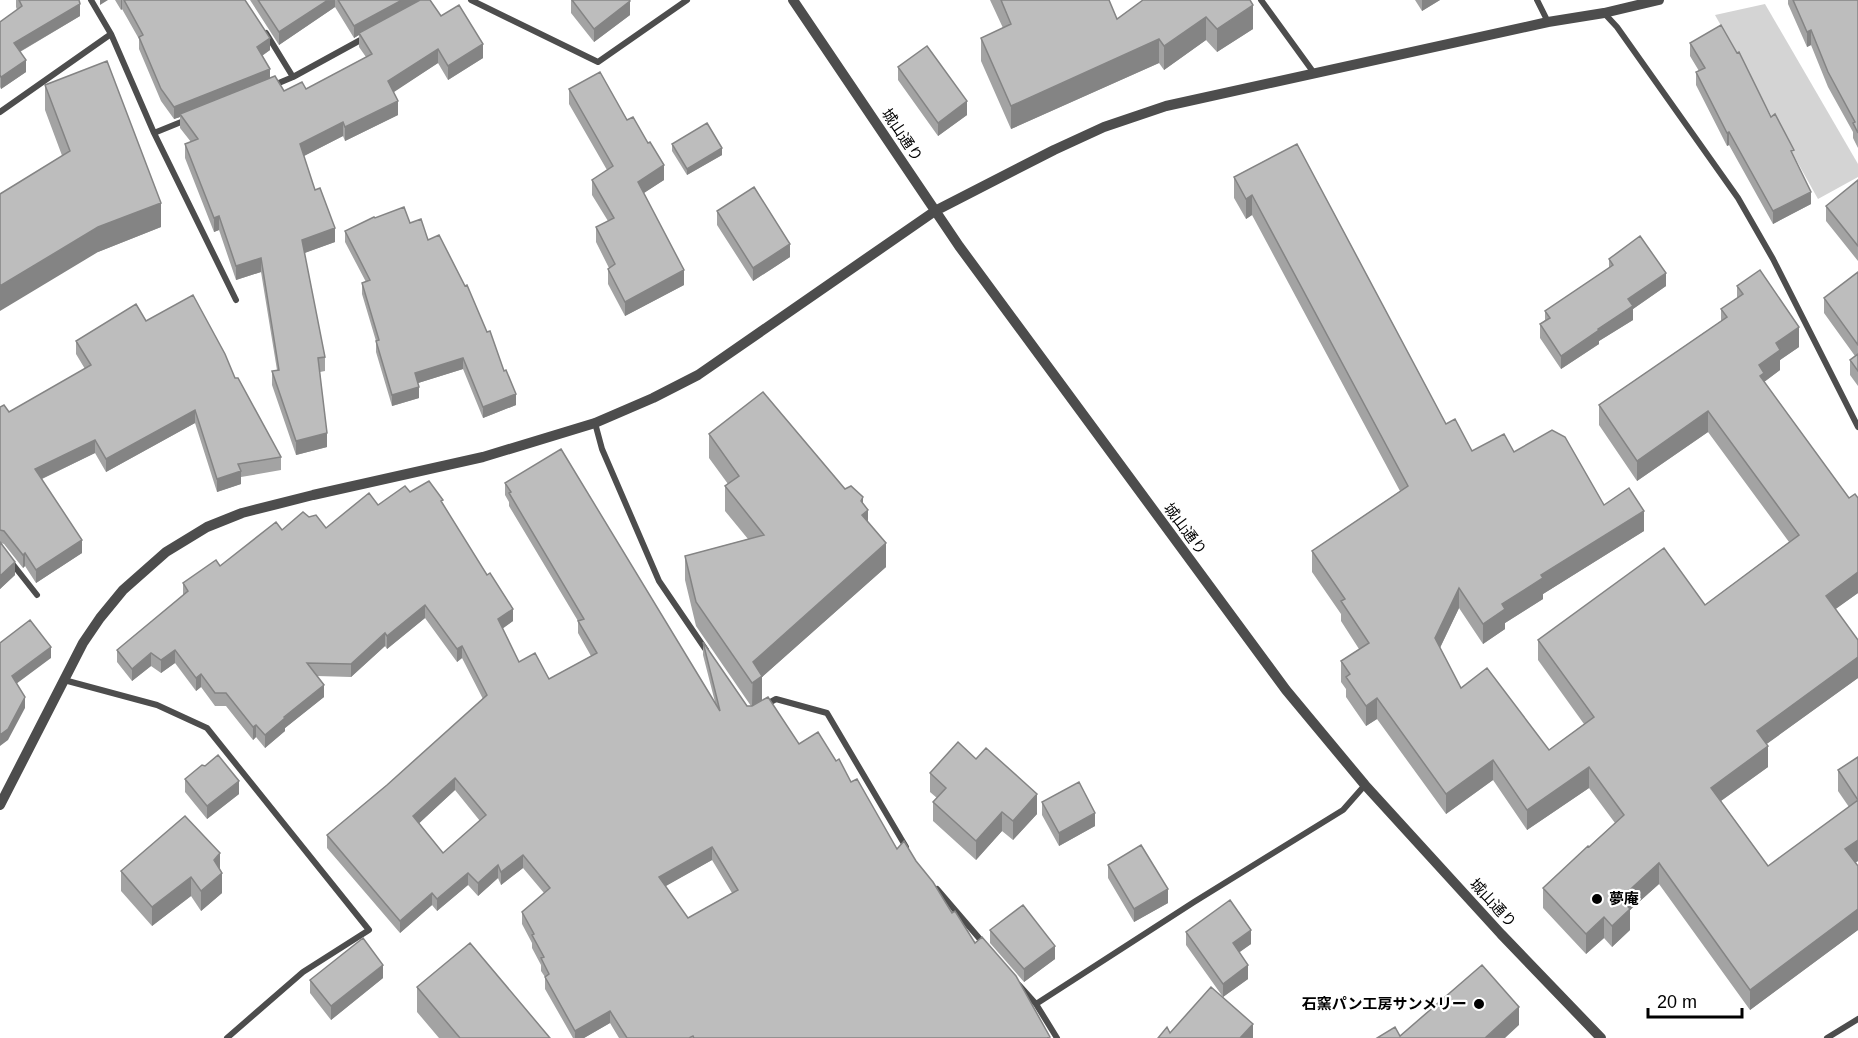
<svg xmlns="http://www.w3.org/2000/svg" width="1858" height="1038" viewBox="0 0 1858 1038" font-family="Helvetica,'Noto Sans JP',sans-serif">
  <rect width="100%" height="100%" fill="#fff"/>
  <path fill="#d4d4d4" d="M1765 4 1858 164V177L1818 199 1715 15Z"/>
  <g fill="none" stroke-linecap="round" stroke-linejoin="round">
    <path stroke="#4d4d4d" stroke-width="6" d="M91 0 111 34 154 133 236 300
      M471 0 598 62 687 0
      M1261 0 1314 73
      M1537 0 1548 22
      M1604 13 1617 27 1738 198 1773 259 1858 427
      M266 33 293 77
      M274 85 293 77 366 37
      M0 112 111 34
      M154 133 186 120
      M595 423 602 449 659 581 706 650
      M11 562 37 595
      M64 680 157 705 207 728 369 930 303 972 227 1038
      M765 705 776 699 827 713 906 847
      M937 889 985 945
      M1019 985 1036 1004 1057 1038
      M1036 1004 1194 902 1343 810 1365 785
      M1827 1038 1858 1019"/>
    <path stroke="#4d4d4d" stroke-width="10" d="M793 0 959 246 1286 690 1365 785 1501 934 1601 1038
      M0 805 83 643 100 618 123 590 166 552 207 527 242 513 313 495 483 457 595 423 653 398 698 375 935 211 1054 150 1104 127 1166 106 1548 22 1604 13 1659 0"/>
  </g>
  <path fill="#a3a3a3" fill-rule="evenodd" d="M16 0H79L80 16 20 52 26 72 1 89 0 87V22L17 10 16 7Z
    M115 0H245L270 50 262 56 270 78 284 91 306 89 366 57 359 47V35L354 38 335 7 279 45 250 0H430L441 16 483 58 448 80 438 63 393 92 398 115 345 141 343 136 304 156 315 190 335 242 304 253 325 357V371L320 372 327 447 296 455 272 385V371L277 370 261 272 236 280 219 230 214 232 185 158V144L191 142 180 128V117L174 119 161 101 139 49V39L122 9 121 10Z
    M571 0H629L630 15 594 42 571 13Z
    M990 0H1109L1117 19 1143 0 1253 29 1217 52 1206 40 1164 70 1159 63 1011 129 981 61V38L1003 28Z
    M1415 0H1440L1422 11Z
    M1788 0H1858V148L1853 138V132L1828 87 1811 45 1807 47 1788 4Z
    M1690 43 1771 117 1794 157 1811 204 1773 224 1729 145 1727 146 1696 85V72L1699 71 1690 56Z
    M898 67 967 115 938 136 898 80Z
    M45 85 161 227 98 252 45 110Z
    M569 89 627 120 664 180 643 193 684 285 625 316 608 284V269L609 268 596 242V227L608 221 592 195V180L607 170 569 104Z
    M672 144 722 155 687 175 672 151Z
    M1297 144 1446 424 1472 451 1514 452 1604 505 1644 531 1543 594V599L1505 623V629L1483 644 1459 608 1440 648 1461 688 1549 750 1584 724 1538 660V640L1705 605 1789 542 1708 432 1637 481 1599 425V405L1721 321V309L1737 298V286L1799 347 1780 360V370L1764 382 1849 498H1858V593L1835 609 1858 640V678L1766 744 1768 767 1721 801 1768 866 1849 807 1838 791V770L1858 757V861L1855 863 1858 866V930L1750 1010 1659 884 1630 910V930L1612 947 1604 938 1586 954 1543 908V888L1615 823 1589 788 1527 830 1493 780 1446 814 1377 719 1366 726 1346 697V689L1341 682V661L1359 649 1341 621V614L1312 572V551L1400 491 1252 215 1246 219 1234 198V177Z
    M1858 180V261L1826 221V206Z
    M717 211 790 257 753 281 717 225Z
    M375 218 410 223 428 240 516 405 483 418 463 369 418 383 419 398 392 406 376 352V341L362 294V283L366 282 345 242V231Z
    M1609 259 1666 286 1633 309V320L1599 341V344L1561 369 1540 338V324L1545 320V311L1609 268Z
    M1858 272V386L1850 375V360L1855 356 1824 313V298Z
    M146 321 235 378 281 457V470L241 477V484L217 492 195 423 106 472 95 453 42 479 82 553 36 583 25 566 23 568 4 544 1 543 15 575 0 589V407L9 412 85 369 76 354V341Z
    M709 434 845 489 863 503 868 522 886 567 762 677V700L799 744 836 761 897 849 916 861 975 943 1050 1038H619L610 1023 584 1038H573L545 989V977L541 971V965L532 948V943L522 924V912L544 893 523 868 501 885 498 878 478 896 468 885 437 911 432 905 400 933 327 848V835L387 785 483 699 462 658 457 662 425 618 387 649 385 646 351 677 317 676 324 697 285 728V731L265 748 256 737 253 740 226 706H215L201 687 196 691 175 663 161 673 151 666 132 681 117 662V650L183 596V583L220 566 282 530 309 517 326 528 378 505 410 492 443 504 513 621 502 628 519 662 549 679 591 656 578 633V621L509 506V502L505 495V483L715 702 703 655V642L747 706H751L696 626 685 580V556L748 539 725 511V486L728 484 709 458ZM455 790 480 821 443 853 419 823ZM712 860 732 893 688 918 665 886Z
    M930 773 1037 814 1013 840 1002 831 976 860 933 821V802L937 798 930 792Z
    M185 779 239 794 207 819 185 792Z
    M1042 802 1095 826 1059 846 1042 815Z
    M1108 865 1168 903 1134 922 1108 878Z
    M121 871H220L222 893 201 911 191 896 152 926 121 891Z
    M990 930 1055 959 1024 982 990 943Z
    M1186 932 1251 944 1239 952 1248 979 1223 997 1186 945Z
    M383 978 331 1020 310 993V980Z
    M417 987 550 1038H439L417 1012Z"/>
  <path fill="#848484" d="M100 0H108L100 5Z
    M121 0H122V9L121 10Z
    M328 0H335V7L279 45V32Z
    M402 0H421L359 33V35L354 38V26Z
    M1422 0H1440L1422 11Z
    M630 1V15L594 42V29Z
    M80 4V16L14 55V43Z
    M1253 5V29L1217 52V29Z
    M1206 17V40L1164 70V46Z
    M1811 30V45L1807 47V32Z
    M270 38V50L257 59V47Z
    M1159 39V63L1011 129V106Z
    M483 44V58L448 80V66Z
    M438 49V63L388 96V81Z
    M26 60V72L1 89V77Z
    M270 69V81L180 114V117L174 119V107Z
    M398 101V115L345 141V127Z
    M967 101V115L938 136V123Z
    M343 122V136L300 158V144Z
    M1729 132V145L1727 146V133Z
    M722 148V155L687 175V169Z
    M664 165V180L638 197V182Z
    M1811 192V204L1773 224V211Z
    M1252 195V215L1246 219V199Z
    M161 203V227L98 252 0 311V286L98 227Z
    M219 216V230L214 232V218Z
    M335 228V242L302 254V240Z
    M790 244V257L753 281V268Z
    M261 258V272L236 280V266Z
    M684 270V285L625 316V302Z
    M1666 273V286L1633 309V320L1599 341V344L1561 369V356L1598 329 1628 299Z
    M1799 327V347L1780 360V370L1764 382 1760 396 1759 365 1776 343Z
    M463 358V369L415 384V373Z
    M419 387V398L392 406V395Z
    M516 394V405L483 418V407Z
    M195 410V423L106 472V459Z
    M1708 411V432L1637 481V461Z
    M327 433V447L296 455V441Z
    M95 440V453L35 482V469Z
    M241 471V484L217 492V479Z
    M863 497V514L868 510V534L862 540 861 501Z
    M1644 511V531L1543 594V599L1505 623V629L1483 644V624L1502 604 1541 575Z
    M82 540V553L36 583V570Z
    M886 543V567L762 677V701L752 707 753 662Z
    M25 553V566L23 568V555Z
    M15 562V575L0 589V576Z
    M1858 572V593L1826 616V596Z
    M1459 588V608L1435 658V638Z
    M425 605V618L387 649V636Z
    M513 609V621L498 632V619Z
    M385 633V646L351 677V664Z
    M462 646V658L457 662V649Z
    M51 647V658L12 687V676Z
    M175 650V663L161 673V660Z
    M151 653V666L132 681V669Z
    M1858 657V678L1757 751V731Z
    M201 674V687L196 691V678Z
    M324 685V697L285 728V731L265 748V735L284 717Z
    M25 697V708L8 740 0 746V735Z
    M1377 698V719L1366 726V706Z
    M256 725V737L253 740V727Z
    M1768 746V767L1711 808V788Z
    M1493 760V780L1446 814V794Z
    M1589 767V788L1527 830V810Z
    M455 778V790L413 829V816Z
    M239 781V794L207 819V806Z
    M1037 794V814L1013 840V821Z
    M1002 812V831L976 860V841Z
    M1095 813V826L1059 846V833Z
    M1858 840V861L1845 869V849Z
    M712 847V860L659 890V877Z
    M220 853V872L214 860Z
    M523 855V868L501 885V872Z
    M1659 863V884L1630 910V930L1612 947V926L1621 898Z
    M498 865V878L478 896V883Z
    M222 873V893L201 911V891Z
    M468 873V885L437 911V899Z
    M191 877V896L152 926V907Z
    M1168 889V903L1134 922V909Z
    M432 893V905L400 933V921Z
    M1858 909V930L1750 1010V990Z
    M1604 917V938L1586 954V934Z
    M1251 930V944L1233 957V943Z
    M1055 946V959L1024 982V969Z
    M383 965V978L331 1020V1006Z
    M1248 965V979L1223 997V984Z
    M1519 1007V1025L1505 1038H1485Z
    M610 1011V1023L584 1038H575V1031Z
    M1253 1024V1038H1240Z"/>
  <path fill="#bdbdbd" stroke="#848484" stroke-width="1.5" fill-rule="evenodd" d="M19 0H79L80 4 14 43 26 60 1 77 0 75V22L22 6Z
    M124 0H245L270 38 257 47 270 69 174 107 161 89 139 37 143 35Z
    M258 0H328L279 32Z
    M338 0H402L354 26Z
    M420 0H430L441 16 459 5 483 44 448 66 438 49 388 81 398 101 345 127 343 122 300 144 315 190 320 188 335 228 302 240 325 357 318 358 327 433 296 441 272 371 279 370 261 258 236 266 219 216 214 218 185 144 198 139 180 114 275 76 284 91 302 82 306 89 372 54 359 33Z
    M572 0H629L630 1 594 29Z
    M1001 0H1109L1117 19 1143 0H1250L1253 5 1217 29 1206 17 1164 46 1159 39 1011 106 981 38 1011 24Z
    M1793 0H1858V133L1853 123 1855 122 1828 72 1811 30 1807 32Z
    M1721 25 1737 53 1739 52 1771 117 1775 114 1794 150 1791 151 1811 192 1773 211 1729 132 1727 133 1696 72 1705 68 1690 43Z
    M927 46 967 101 938 123 898 67Z
    M107 61 161 203 98 227 0 286V194L70 151 45 85Z
    M600 72 627 120 633 117 648 143 650 142 664 165 638 182 684 270 625 302 608 269 615 264 596 227 614 218 592 180 613 166 569 89Z
    M707 123 722 148 687 169 672 144Z
    M1297 144 1446 424 1455 419 1472 451 1504 434 1514 452 1552 430 1565 437 1604 505 1629 488 1644 511 1541 575 1543 578 1502 604 1505 609 1483 624 1459 588 1435 638 1461 688 1487 668 1549 750 1594 717 1538 640 1664 548 1705 605 1799 535 1708 411 1637 461 1599 405 1727 317 1721 309 1743 294 1737 286 1760 270 1799 327 1776 343 1780 350 1759 365 1764 373 1760 376 1849 498 1855 494 1858 498V572L1826 596 1858 640V657L1757 731 1768 746 1711 788 1768 866 1858 800 1838 770 1858 757V840L1845 849 1858 866V909L1750 990 1659 863 1621 898 1630 909 1612 926 1604 917 1586 934 1543 888 1588 846 1589 847 1624 815 1589 767 1527 810 1493 760 1446 794 1377 698 1366 706 1346 677 1350 674 1341 661 1369 643 1341 601 1345 599 1312 551 1408 486 1252 195 1246 199 1234 177Z
    M1858 180V246L1826 206Z
    M754 187 790 244 753 268 717 211Z
    M404 207 410 223 421 219 428 240 439 235 465 286 467 285 487 332 490 331 504 371 506 370 516 394 483 407 463 358 415 373 419 387 392 395 376 341 379 340 362 283 370 280 345 231 374 217 375 218Z
    M1640 236 1666 273 1628 299 1633 306 1598 329 1599 330 1561 356 1540 324 1550 318 1545 311 1613 265 1609 259Z
    M1858 272V345L1824 298Z
    M193 295 225 354 235 378H238L281 457 238 464 241 471 217 479 195 410 106 459 95 440 35 469 82 540 36 570 25 553 23 555 4 531 0 530V407L4 405 9 412 91 365 76 341 136 304 146 321Z
    M1858 354V371L1850 360Z
    M763 392 845 489 851 486 863 497 861 501 868 510 862 515 886 543 753 662 762 676 752 683 696 602 685 556 764 535 725 486 739 476 709 434Z
    M561 449 720 711 703 642 747 706H752L768 697 799 744 818 732 836 761 839 759 851 782 857 779 897 849 904 841 916 861 933 882 952 913 955 911 975 943 982 937 1016 976 1050 1037 1047 1038H694L693 1036 689 1038H627L610 1011 575 1031 545 977 549 974 541 958 544 957 532 935 534 934 522 912 550 888 523 855 501 872 498 865 478 883 468 873 437 899 432 893 400 921 327 835 387 785 487 695 462 646 457 649 425 605 387 636 385 633 351 664 307 663 324 685 284 717 285 718 265 735 256 725 253 727 226 693H215L201 674 196 678 175 650 161 660 151 653 132 669 117 650 188 591 183 583 216 560 220 566 276 522 282 530 303 512 309 517 316 515 326 528 369 493 378 505 405 486 410 492 429 481 443 500 441 501 487 575 490 573 513 609 498 619 519 662 535 653 549 679 597 653 578 621 584 619 509 493 511 492 505 483ZM455 778 486 815 443 853 413 816ZM712 847 738 890 688 918 659 877Z
    M0 542 15 562 0 576Z
    M30 620 51 647 12 676 25 697 8 729 0 735V643Z
    M958 742 976 759 986 748 1037 794 1013 821 1002 812 976 841 933 802 946 788 930 773Z
    M218 755 239 781 207 806 185 779 202 765 205 766Z
    M1079 782 1095 813 1059 833 1042 802Z
    M185 816 220 853 214 860 222 873 201 891 191 877 152 907 121 871Z
    M1141 845 1168 889 1134 909 1108 865Z
    M1230 900 1251 930 1233 943 1248 965 1223 984 1186 932Z
    M1023 905 1055 946 1024 969 990 930Z
    M363 938 383 965 331 1006 310 980Z
    M470 943 550 1038H460L417 987Z
    M1482 965 1519 1007 1485 1038H1377L1395 1027 1400 1036Z
    M1211 987 1253 1024 1240 1038H1158L1167 1027 1170 1033Z"/>
  <g fill="#000" stroke="#fff" stroke-width="2">
    <circle cx="1597" cy="899" r="6"/>
    <circle cx="1479" cy="1004" r="6"/>
  </g>
  <g text-anchor="middle" stroke-width="4.5" stroke-linejoin="round" paint-order="stroke">
    <g font-size="15" fill="#000" stroke="#fff">
      <text transform="translate(902 135) rotate(56)" y="5">城山通り</text>
      <text transform="translate(1185 529) rotate(53)" y="5">城山通り</text>
      <text transform="translate(1493 903) rotate(47)" y="5">城山通り</text>
    </g>
    <g font-size="15" font-weight="bold" fill="#000" stroke="#fff" text-anchor="start">
      <text x="1609" y="904">夢庵</text>
      <text x="1467" y="1009" text-anchor="end">石窯パン工房サンメリー</text>
    </g>
  </g>
  <path d="M1648 1008v9h94v-9" fill="none" stroke="#000000" stroke-width="3"/>
  <text x="1657" y="1008" font-size="18" fill="#000000" stroke="#ffffff" stroke-width="4.5" paint-order="stroke">20 m</text>
</svg>
